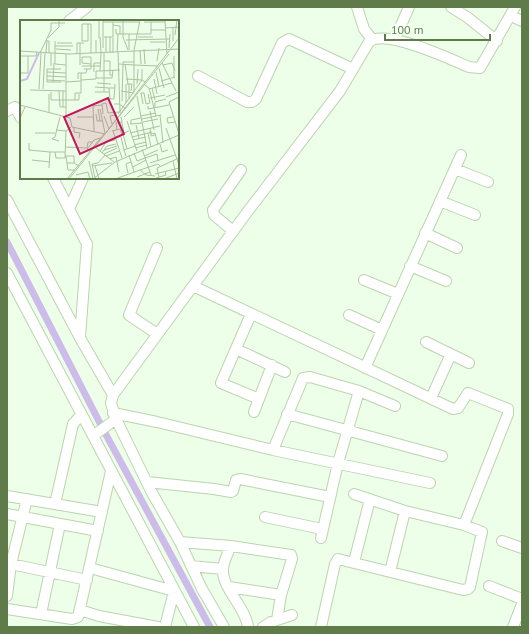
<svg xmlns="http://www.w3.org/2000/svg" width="529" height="634" viewBox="0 0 529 634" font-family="'PT Sans',sans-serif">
  <rect width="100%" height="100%" fill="#edfee9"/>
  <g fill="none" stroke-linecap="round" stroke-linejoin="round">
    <path stroke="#cdbbea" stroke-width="7" d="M7 242 104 431 210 627"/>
    <g stroke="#bcd4b0" stroke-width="12">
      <path id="minor" d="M357 7 364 29 372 39
        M451 7 467 17 497 41
        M511 16 522 21
        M69 21 87 7
        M395 39 409 7
        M198 76 247 102H252L256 99 282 43 289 39 353 69
        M7 111 15 107 21 118
        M455 169 488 182
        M53 178 87 244 80 337
        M7 200 80 338 113 395
        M440 201 475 215
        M69 209 83 178
        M233 231 214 215 213 210 241 170
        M425 233 457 248
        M157 248 129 315 157 334
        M410 266 446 281
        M7 273 194 627
        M364 280 398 294
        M193 286 453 409 458 408 468 393 508 409V414L464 525
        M251 314 221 383 259 399
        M349 315 382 330
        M426 342 469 363
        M236 349 285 372
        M365 368 461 155
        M431 398 451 354
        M254 412 272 365
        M113 413 157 422 273 450 430 483
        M287 414 442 456
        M93 436 116 419
        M273 450 303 378 310 377 359 391 395 406
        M147 482 214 489 231 492 233 491 236 480 240 479 330 497
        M7 496 102 512
        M55 504 73 424 81 415
        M7 514 98 531
        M265 517 322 529
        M321 538 338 463 359 391
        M502 541 522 548
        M180 542 231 546 291 555 292 559 281 595 277 620
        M231 546C228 553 223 562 223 570 222 588 246 608 248 627
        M354 562 370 499
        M11 564 87 580
        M191 566 223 569
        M90 568 174 591 165 627
        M390 572 405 511
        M489 586 522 599
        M229 587 281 595
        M7 596 11 564 27 499
        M7 609 72 619 78 617 111 471
        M80 610 99 616 158 627
        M41 614 60 524
        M224 627 202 589 180 542 151 491 116 419 111 403 113 395 245 215 340 91 369 42C385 28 450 59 469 67L480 68 515 7
        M263 627 271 622 292 615
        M321 627 335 564 338 559 463 590 468 589 470 587 482 532 464 525 405 511 354 494
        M513 627 522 604"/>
    </g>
    <use href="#minor" stroke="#fff" stroke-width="10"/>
  </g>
  <g transform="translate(20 20)">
    <rect width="159" height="159" fill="#edfee9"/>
    <path fill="none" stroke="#cdbbea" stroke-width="2" d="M0 61 7 59 19 33"/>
    <path fill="none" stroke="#acc2a0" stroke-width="1" d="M103 0V17L108 30M145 0 147 34M83 1V28M83 2H119M124 2H145M68 4V21M93 5 100 6V14M145 8 159 7M96 9V14H131V2M131 10H145M155 15 157 0M80 17 81 33M84 17H93V2M90 17V33M118 17H133M28 18 39 7V3H45M79 18V0M93 18V33M76 20V33M106 20 149 19M27 21H29V33M35 21V44L46 45M68 21H62V4H71V33M153 21V7M130 22H145M37 23H52M60 23V45M35 26H53M149 28 150 14M36 29 51 30M124 29 125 44M109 30V14M120 30 121 44M17 32 16 36H0V31L16 32 49 34 159 29M97 32 98 14M98 32 100 93M20 33 31 10V3H39V0M26 33 27 20M31 33V46M86 33V17M57 34V23H64M154 36V58M71 37H62V43L71 44M84 41H90V55H92M137 41 139 28M142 43 150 59M99 44 114 45M103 44V42H114M105 44 108 64M114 45 138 46M143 45 152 43 155 51M62 46H80M139 48 144 68M64 49H71V37M159 50V75M80 51 100 50M27 52 46 53M74 52V43H81M136 52 139 67M0 53H8V36M27 56 46 57M76 58H92L93 50M58 59V53H66L67 49M106 59 122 60V49M134 59 137 74M150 59 156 71M27 60 45 61M61 60 76 59V51H80L81 33M141 61 155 57M33 62 34 43M41 62H27V49H41M46 62 61 61M77 63 91 64M107 64H112L111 71M117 64 118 49M125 65 129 68 136 96M75 67 89 68M132 68 135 80M19 69 21 33M23 69 25 33M129 69 152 63M10 70 46 71M39 71 40 87H46M43 71V87M101 71 114 73M31 72V80H59V74M75 72H89M84 72V33M114 72V30L120 0M117 76 127 128M146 77 159 72M159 77 149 82 159 114M130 78 145 75M86 79H94L95 64M90 79 89 68H95M109 79V64M55 80V73H61V53M102 81 103 44M106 83V64M94 84H99L105 88M123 84 121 73H124L126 84 130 83 128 74M0 85 50 98 52 107 85 114 159 18M128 86V89L149 85M135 87V82L146 79M78 89 80 101M80 89 85 113M130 91 134 110M29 93V74M76 94 77 101H83M83 94 82 84 86 83 88 93 99 92M98 94 122 60 125 62M140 95 143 123M84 96 89 109M121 96 135 93M57 97H74M101 97 104 113 109 111M104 97 114 87M153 97 147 98 148 103 155 102M0 98 5 87M46 98V34M122 99 141 95M107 101 117 131M123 102 138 99M92 104 90 96 95 95M110 104 122 103M111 104V100L121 98M116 105 119 118M54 107V112L60 113 59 118M130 108 131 116 135 115M146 108 159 145M36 110 46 111 51 107M97 110 96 103 102 102M74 111 73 86 82 85M92 111 100 109 102 114M93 111 102 138M15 113H35M110 113 140 106M128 113 131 127M103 114 107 129M131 114 135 113 138 125M101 117 104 130M112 117 132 112M113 120 126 117M39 121 32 119 35 117 40 97M9 123V130L30 132M140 124 142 132 148 130M114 125 126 122M45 127 67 128 68 122H73M76 128 94 142M115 128 127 125M122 129 131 155M84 130 97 126M80 131 86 122 95 120M35 132 36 138H45L46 111M70 132 67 129 74 120 80 118M82 133 87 126 96 124M114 133 117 141 125 138M84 134 97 128M109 135 114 152M45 136H54V143M46 136 48 150H55M86 136 99 131M106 136 104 130 115 126M124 136 138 130M125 138 137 134 138 141M90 139 96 137 99 152M12 140 30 142M69 141 73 159M153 141 157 159M47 143H54L59 146M130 143 155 135M72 146 92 143M75 146 79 159M113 147 126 140M29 148 30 132H45M120 150 138 144 140 146M108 153 106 144 111 142M135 154 159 148M56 155 68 152 70 159M117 157 130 152M139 157 137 148 159 138M75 158 72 144 78 143 85 135M136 158 146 155 145 151M47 159 84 114M49 159 149 34M73 159 95 142 159 115M95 159 120 150 126 155 135 156M144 159 159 153"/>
    <path fill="#c2185b" fill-opacity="0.15" stroke="#c2185b" stroke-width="2" d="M88 78 104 114 60 134 44 97Z"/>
    <rect width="159" height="159" fill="none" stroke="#5f7b4a" stroke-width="2"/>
  </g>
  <rect width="529" height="634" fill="none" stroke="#5f7b4a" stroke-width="16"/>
  <path d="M385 34v6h105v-6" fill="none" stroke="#5f7b4a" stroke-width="2"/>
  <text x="391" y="34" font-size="12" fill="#5f7b4a" stroke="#f3fff1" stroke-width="3" paint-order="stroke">100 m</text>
</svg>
